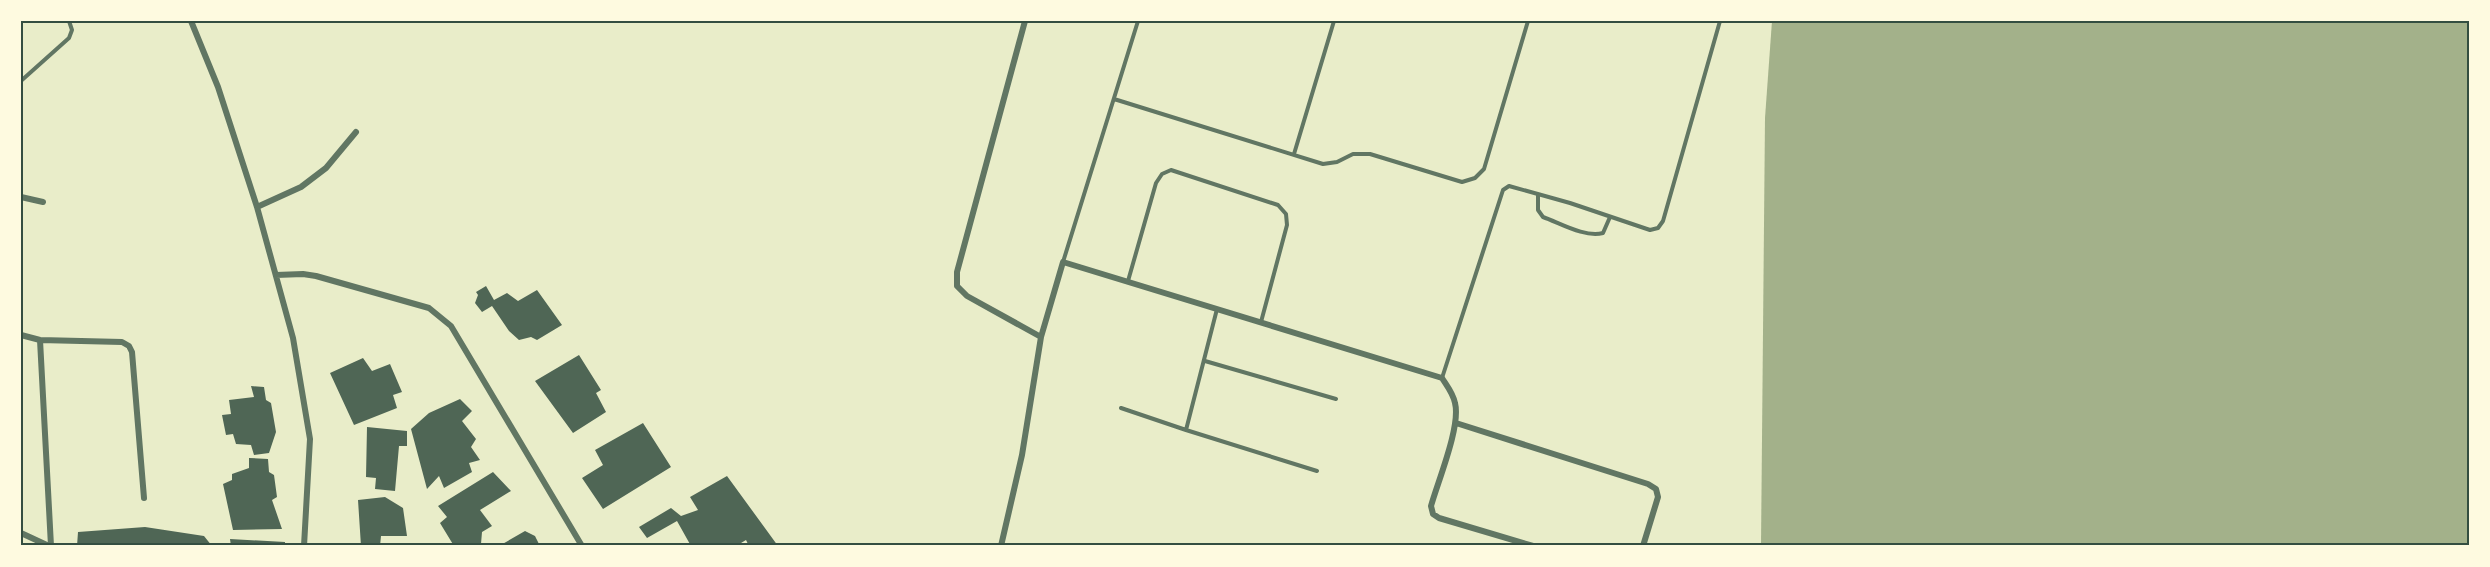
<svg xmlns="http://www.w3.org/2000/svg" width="2490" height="567" viewBox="0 0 2490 567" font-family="'Archivo Narrow',sans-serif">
  <rect width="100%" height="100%" fill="#e9edc9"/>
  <path fill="#a3b18a" d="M1772 21H2469V546H1761L1765 118Z"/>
  <path fill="#4f6655" d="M486 286 494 300 507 293 518 301 537 290 562 325 537 340 531 337 519 340 509 331 492 306 482 312 475 303 478 295 476 292Z
    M579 355 601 390 596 393 606 412 573 433 535 381Z
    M363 358 372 371 390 364 402 392 393 395 397 408 354 425 330 373Z
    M251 386 264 387 266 400 271 403 276 432 269 453 254 455 251 445 236 444 233 434 226 435 222 415 231 414 229 400 254 397Z
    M460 399 472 411 462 421 476 439 471 447 480 460 469 463 472 472 444 488 439 476 427 489 411 429 429 413Z
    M643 423 671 467 603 509 582 478 603 465 595 450Z
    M367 427 407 431V446H399L395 491 375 489 376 478 366 477Z
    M249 458 268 459 269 472 274 475 277 497 272 500 282 529 233 530 223 484 232 480V474L249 468Z
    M493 472 511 491 480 510 492 526 482 532 481 544 478 546H454L440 523 447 517 438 506Z
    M727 476 778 546H749L746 540 736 546H691L677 521 647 538 639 527 671 508 681 516 698 510 690 497Z
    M385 497 403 508 407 536H381L380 546H361L358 500Z
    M145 527 204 536 212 546H77L78 532Z
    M525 531 535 536 540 546H499Z
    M230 539 285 542V546H231Z"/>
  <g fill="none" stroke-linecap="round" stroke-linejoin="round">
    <path stroke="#617663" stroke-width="4" d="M22 80 69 38 72 30 69 21
      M1114 99 1323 164 1337 162 1353 154H1370L1462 182 1475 178 1484 169 1528 21
      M1294 154 1334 21
      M1538 194V210L1543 217C1560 223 1585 238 1603 233L1610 217
      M1063 262 1138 21
      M1128 281 1156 183 1162 174 1171 170 1278 205 1286 214 1287 225 1261 322
      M1217 309 1186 430 1317 471
      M1205 361 1336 399
      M1442 378 1503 190 1509 186 1570 203 1650 230 1658 228 1663 221 1720 21
      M1121 408 1186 430"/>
    <path stroke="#617663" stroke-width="6" d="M191 21 218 87 257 207 293 338 310 439 304 546
      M1025 21 957 272V286L967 296 1041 337
      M21 197 43 202
      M257 207 301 187 326 168 356 132
      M276 275 303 274 316 276 429 308 451 326 582 546
      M21 335 40 340 122 342 129 346 132 352 144 498
      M40 340 51 546
      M1456 423 1648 484 1656 489 1658 497 1643 546
      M21 533 49 546
      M1001 546 1022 455 1041 337 1063 262 1442 378C1447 386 1453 393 1455 403 1461 426 1438 481 1431 506L1433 514 1439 518 1533 546"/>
  </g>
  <rect width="2490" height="567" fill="none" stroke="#fefae0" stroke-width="45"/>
  <rect x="22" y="22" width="2446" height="522" fill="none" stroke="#344e41" stroke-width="2"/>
</svg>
